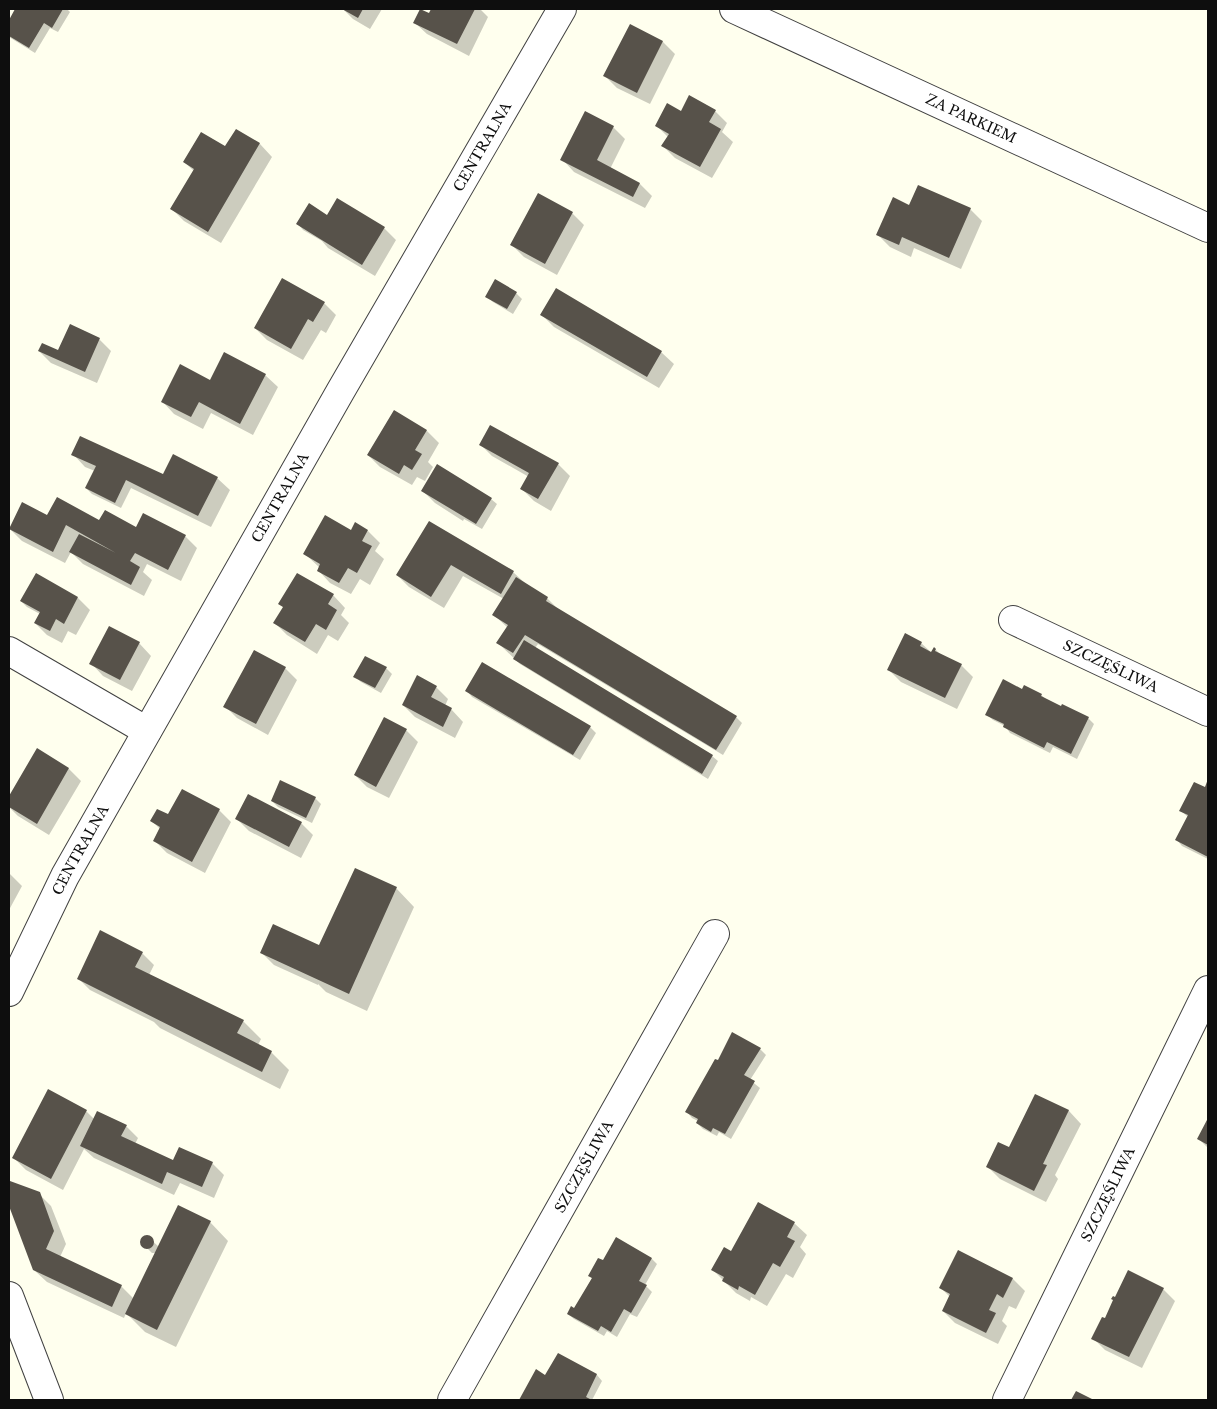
<svg xmlns="http://www.w3.org/2000/svg" width="1217" height="1409" viewBox="0 0 1217 1409" font-family="'Libre Baskerville',serif">
  <rect width="100%" height="100%" fill="#ffe"/>
  <path fill="#0003" d="M17 9H67L70 12 58 32 50 28 35 53 9 37V22Z
    M343 9H382L370 29 353 19Z
    M432 9H480L488 17 469 56 427 34 414 22 429 14Z
    M631 26 663 42 675 54 650 104 617 88 605 76Z
    M715 111 727 123 722 132 733 142 712 178 675 158 663 146 668 137 657 126 681 113Z
    M613 127 625 139 610 169 640 184 652 196 645 208 574 172 562 159Z
    M236 130 260 144 272 157 221 243 184 221 172 209 194 171 184 162 226 148Z
    M909 206 970 209 982 221 961 269 914 248 911 257 890 247 878 235Z
    M572 213 584 225 557 275 524 257 512 245Z
    M326 216 384 228 396 240 375 276 328 248 322 241 303 230 298 224Z
    M516 293 522 299 513 314 493 302 487 297Z
    M324 303 336 315 326 333 321 330 303 360 267 340 255 328Z
    M542 315 661 352 674 364 659 388 554 327Z
    M99 339 111 351 97 383 51 363 39 351H59Z
    M224 354 265 375 278 387 253 435 211 413 203 429 174 414 162 401 210 381Z
    M394 411 427 431 439 443 428 462 433 467 425 481 417 477 412 485 380 467 368 455Z
    M480 444 558 464 570 476 551 511 534 501 522 489 529 477 492 456Z
    M73 454 163 476 217 478 230 490 211 527 131 488 121 508 92 494 86 488 95 471 85 467Z
    M423 491 491 499 497 504 482 529 464 519 463 521 435 503Z
    M47 517 99 522 185 536 197 548 181 581 147 564 143 572 152 580 144 596 83 564 71 552 65 563 22 541 10 529Z
    M429 523 513 572 526 584 547 598 559 610 736 717 742 723 723 755 538 644 535 648 712 756 718 761 708 779 520 664 498 643 508 628 494 615 504 599 463 576 444 608 409 587 397 575Z
    M368 531 380 543 375 551 384 559 370 585 360 579 351 594 330 583 318 570 320 568 305 554Z
    M298 574 333 595 345 608 341 615 349 623 338 641 328 635 317 654 287 635 275 623 284 608Z
    M78 598 90 610 76 635 68 631 62 643 47 635 35 623 40 614 27 607 21 601Z
    M110 628 139 643 151 656 132 691 103 676 91 663Z
    M921 643 932 653 936 650 940 654 961 665 973 677 957 709 901 682 889 670Z
    M285 668 297 680 268 735 237 718 225 706Z
    M386 668 392 674 381 693 361 682 355 677Z
    M436 687 448 699 445 706 451 709 463 722 455 738 415 717 403 705Z
    M467 691 590 727 596 733 580 760 472 697Z
    M1041 695 1047 700 1062 708 1063 706 1088 718 1094 724 1077 759 1053 747 1050 753 1010 733 1005 726 993 720 987 715Z
    M406 730 418 742 389 798 367 787 355 775Z
    M37 750 69 769 81 781 49 835 18 816 9 807V798Z
    M1208 782V859L1182 846 1177 840 1188 817 1181 811 1205 788Z
    M315 798 321 804 312 823 278 807 272 801Z
    M219 810 231 822 205 873 167 853 154 840 160 829 152 821 169 816Z
    M237 819 301 823 313 835 301 858 249 831Z
    M9 873 22 886 9 910Z
    M396 888 414 907 367 1011 326 992 318 984V985L274 965 262 953 318 946Z
    M142 953 154 965 149 975 243 1021 261 1039 258 1045 271 1052 289 1070 280 1089 160 1028 154 1022 90 990 78 978Z
    M760 1049 766 1055 750 1080 760 1088 731 1139 719 1132 717 1136 703 1129 697 1123 698 1121 692 1118 687 1112 719 1062Z
    M1036 1095 1069 1111 1081 1124 1055 1175 1058 1179 1046 1202 1000 1179 988 1167 1009 1148Z
    M86 1111 94 1119 126 1126 138 1138 135 1144 174 1161 212 1163 224 1175 214 1198 180 1183 174 1195 94 1158 84 1149 63 1190 26 1170 14 1158Z
    M1208 1121V1148L1199 1139Z
    M10 1182 39 1194 51 1206 66 1244 60 1257 121 1286 134 1299 156 1253H152L142 1243V1239L144 1237 147 1236 159 1247 210 1222 228 1241 176 1347 145 1332 126 1313 124 1318 47 1282 34 1270 9 1202V1183Z
    M759 1203 794 1223 807 1235 800 1247 806 1254 793 1278 786 1274 767 1306 751 1297 750 1301 736 1293 713 1270 731 1253Z
    M616 1239 652 1259 657 1264 645 1285 652 1292 637 1317 630 1314 617 1337 607 1331 604 1336 574 1319 568 1314 575 1310 592 1278 589 1275 603 1262Z
    M1013 1279 1025 1291 1016 1309 1009 1306 1002 1321 1007 1326 998 1344 955 1323 943 1311 950 1297 941 1288Z
    M1163 1289 1175 1301 1142 1368 1105 1350 1093 1338 1105 1319Z
    M558 1354 597 1375 602 1381 592 1400H520L536 1371 546 1377Z"/>
  <path fill="#57524a" d="M15 9H63L52 28 44 23 29 48 9 36V20Z
    M342 9H363L358 18Z
    M420 9 429 13 431 9H475L457 44 413 23Z
    M630 24 663 41 637 93 603 76Z
    M689 95 716 110 709 122 721 129 700 167 661 146 669 134 655 126 667 103 681 111Z
    M585 111 614 126 597 160 640 183 633 197 560 160Z
    M236 129 260 143 208 232 170 209 194 169 183 162 201 132 225 146Z
    M918 185 971 208 949 258 902 237 899 245 876 235 893 197 909 205Z
    M538 193 573 212 545 264 510 245Z
    M337 198 385 227 362 265 296 224 309 203 327 215Z
    M282 278 325 302 313 322 308 319 291 349 254 328Z
    M495 279 517 292 507 309 485 297Z
    M556 288 662 351 647 377 540 315Z
    M70 324 100 338 85 372 38 351 42 343 58 350Z
    M224 352 266 374 240 424 199 402 191 417 161 402 180 364 210 380Z
    M394 410 427 430 415 450 422 454 412 470 404 465 399 474 367 455Z
    M490 425 559 463 538 499 520 489 529 473 479 445Z
    M80 436 163 474 173 454 218 477 198 516 126 480 115 503 85 488 96 466 71 455Z
    M437 464 492 498 476 524 421 491Z
    M57 497 99 520 105 510 136 527 143 513 186 535 168 570 135 553 130 561 140 567 131 585 69 552 79 534 116 553 66 525 53 552 9 529 22 502 47 515Z
    M325 515 351 530 355 522 368 530 362 541 372 546 357 573 348 568 339 583 317 571 320 564 303 554Z
    M429 521 514 571 501 594 451 565 431 597 396 575Z
    M36 573 78 597 64 624 56 619 50 631 34 623 40 612 20 601Z
    M297 573 334 594 328 604 337 610 326 630 316 624 305 642 273 623 283 607 278 604Z
    M516 577 548 597 546 601 737 716 716 750 525 635 513 653 496 643 508 625 492 615Z
    M109 626 140 642 120 680 89 664Z
    M905 633 922 642 920 646 931 652 934 647 936 649 935 651 962 664 945 698 887 670Z
    M524 640 713 755 702 774 513 659Z
    M254 650 286 667 256 724 223 707Z
    M365 656 387 667 375 688 353 677Z
    M482 662 591 726 573 755 465 691Z
    M417 675 437 686 431 697 452 708 443 727 402 705Z
    M1003 679 1022 689 1024 685 1042 694 1041 696 1061 706 1062 704 1089 717 1071 754 1047 742 1044 748 1003 727 1004 724 985 715Z
    M384 717 407 729 376 787 354 775Z
    M37 748 69 768 37 824 9 807V796Z
    M1208 779V857L1175 840 1188 815 1179 811 1194 782 1205 787Z
    M280 780 316 797 306 818 271 801Z
    M182 789 220 809 192 862 153 841 160 827 150 821 157 809 168 814Z
    M248 794 302 822 289 847 235 819Z
    M355 868 397 887 349 994 260 953 273 924 319 945Z
    M100 930 143 952 135 967 244 1020 237 1033 272 1051 262 1072 77 979Z
    M732 1032 761 1048 744 1075 755 1081 725 1134 713 1128 711 1132 696 1123 698 1119 685 1112 715 1059 718 1060Z
    M48 1089 87 1110 51 1179 12 1158Z
    M1035 1094 1069 1110 1043 1164 1047 1165 1034 1191 986 1167 998 1142 1009 1147Z
    M97 1111 127 1125 121 1136 173 1160 179 1147 213 1162 202 1187 167 1172 162 1184 80 1146Z
    M1208 1118V1145L1197 1139Z
    M9 1181H10L40 1192 54 1231 46 1249 122 1285 112 1307 33 1270 9 1206Z
    M758 1202 795 1222 787 1237 795 1241 780 1267 773 1263 755 1295 739 1286 738 1290 722 1281 724 1277 711 1270 724 1247 731 1251Z
    M178 1205 211 1221 157 1330 125 1314Z
    M140 1242a7 7 0 1 1 14 0a7 7 0 1 1-14 0Z
    M616 1237 652 1258 639 1281 647 1285 631 1313 624 1309 611 1332 601 1326 598 1331 567 1314 571 1306 574 1308 592 1278 588 1276 598 1258 603 1260Z
    M958 1250 1013 1278 1003 1298 997 1294 989 1310 996 1313 986 1333 942 1311 950 1294 939 1288Z
    M1128 1270 1164 1288 1129 1357 1091 1339 1102 1317 1105 1318 1113 1300 1111 1299 1113 1296 1115 1297Z
    M558 1353 597 1374 586 1397 592 1400H519L536 1369 545 1375Z
    M1076 1391 1094 1400H1071Z"/>
  <g fill="none" stroke-linecap="round" stroke-linejoin="round">
    <g stroke="#414141" stroke-width="30">
      <g id="minor">
        <path id="s1" d="M734 9 1208 228"/>
        <path id="s2" d="M1013 620 1208 712"/>
        <path d="M9 651 147 731"/>
        <path id="s3" d="M9 992 65 876 340 392 562 9"/>
        <path d="M9 1296 49 1400"/>
        <path id="s4" d="M452 1400 715 934"/>
        <path id="s5" d="M1007 1400 1208 990"/>
      </g>
    </g>
    <use href="#minor" stroke="#fff" stroke-width="28"/>
  </g>
  <g text-anchor="middle" stroke-width="5" stroke-linejoin="round" paint-order="stroke">
    <g font-size="14" fill="#0e0e0e" stroke="#fff">
      <text dy="5" stroke="none"><textPath href="#s1" startOffset="261">ZA PARKIEM</textPath></text>
      <text dy="5" stroke="none"><textPath href="#s3" startOffset="969">CENTRALNA</textPath></text>
      <text dy="5" stroke="none"><textPath href="#s3" startOffset="564">CENTRALNA</textPath></text>
      <text dy="5" stroke="none"><textPath href="#s2" startOffset="108">SZCZĘŚLIWA</textPath></text>
      <text dy="5" stroke="none"><textPath href="#s3" startOffset="159">CENTRALNA</textPath></text>
      <text dy="5" stroke="none"><textPath href="#s4" startOffset="268">SZCZĘŚLIWA</textPath></text>
      <text dy="5" stroke="none"><textPath href="#s5" startOffset="229">SZCZĘŚLIWA</textPath></text>
    </g>
  </g>
  <rect width="1217" height="1409" fill="none" stroke="#0e0e0e" stroke-width="20"/>
</svg>
